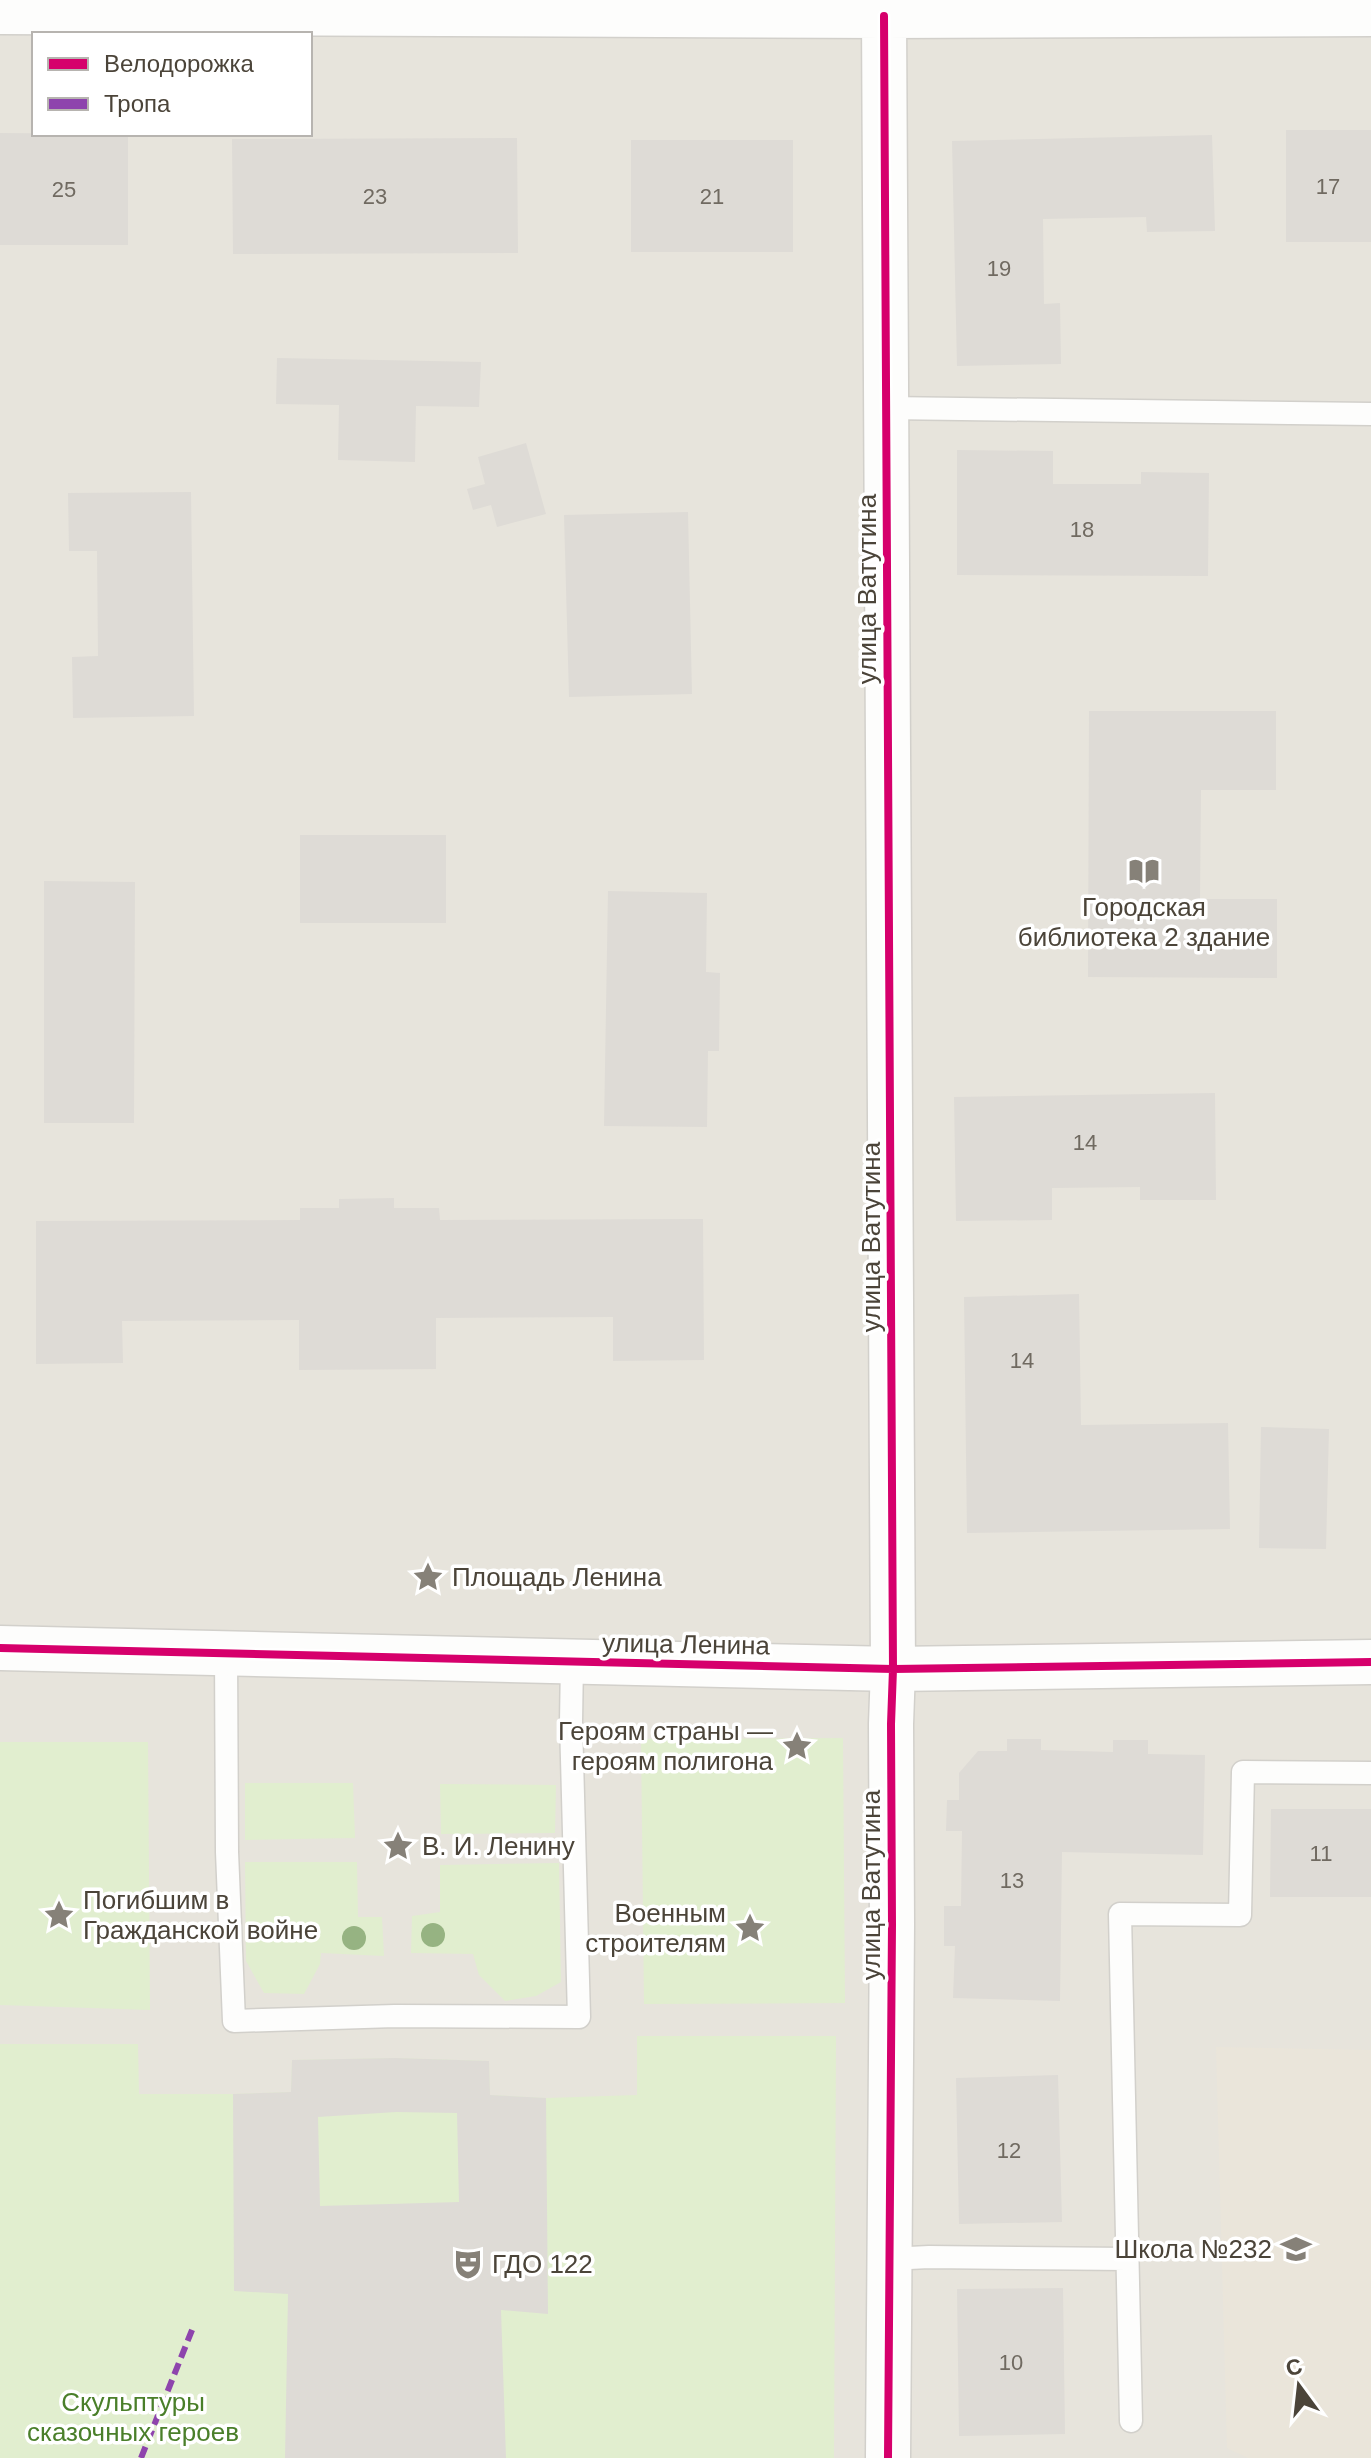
<svg xmlns="http://www.w3.org/2000/svg" width="1371" height="2458" viewBox="0 0 1371 2458" font-family="Helvetica,sans-serif">
  <rect width="100%" height="100%" fill="#f4f2ee"/>
  <path fill="#e7e4dc" fill-rule="evenodd" d="M0 0H1371V2458H0ZM34 34H310V134H34Z"/>
  <path fill="#eae5da" d="M1216 2047 1371 2050V2458H1248L1227 2448Z"/>
  <path fill="#e1eecf" d="M843 1738 845 2003 644 2004 641 1739Z
    M0 1742H148L150 2010 0 2005Z
    M245 1783H353L355 1838 245 1840Z
    M440 1784 556 1785 555 1833 441 1834Z
    M245 1862H357L358 1917H382L384 1956 321 1953 320 1964 304 1994 264 1993 246 1961Z
    M559 1863 561 1982 536 1996 505 2001 479 1975 473 1954 411 1953 412 1916 440 1912V1865Z
    M637 2036H836L834 2458H0V2044H138L139 2094H233L291 2092 292 2060 395 2058 489 2061 490 2095 546 2098 637 2095Z"/>
  <path fill="#dedbd6" fill-rule="evenodd" d="M1286 130H1371V242H1286Z
    M0 133 128 134V245H0Z
    M1212 135 1215 231 1147 232 1146 217 1043 219 1044 304 1060 303 1061 364 957 366 952 141Z
    M517 138 518 253 233 254 232 139Z
    M631 140H793V252H631Z
    M277 358 481 362 479 407 416 406 415 462 338 460 339 405 276 404Z
    M526 443 546 514 497 527 491 505 473 510 467 489 485 484 478 457Z
    M957 450 1053 451V484H1141V472L1209 473 1208 576 957 575Z
    M191 492 194 716 73 718 72 657 98 656 97 551H69L68 493Z
    M688 512 692 694 569 697 564 515Z
    M1089 711H1276V790H1201L1200 899H1277V978L1088 977Z
    M300 835H446V923H300Z
    M44 881 135 882 134 1123H44Z
    M608 891 707 893 706 972 720 973 719 1051H708L707 1127 604 1126Z
    M1215 1093 1216 1200H1140V1187L1052 1188V1220L956 1221 954 1097Z
    M394 1198V1208H439L440 1220 703 1219 704 1360 613 1361V1317L436 1318V1369L299 1370V1320L122 1321 123 1363 36 1364V1221L300 1220V1208H339V1199Z
    M1079 1294 1081 1425 1228 1423 1230 1529 967 1533 964 1297Z
    M1261 1427 1329 1429 1326 1549 1259 1548Z
    M1007 1739H1041V1750L1113 1752V1740H1148V1754L1205 1755 1203 1855 1062 1852 1060 2001 953 1998 955 1946H944V1906H961L962 1831H946L947 1800H959V1773L978 1751H1007Z
    M1271 1809H1371V1897H1270Z
    M395 2058 489 2061 490 2095 546 2098 548 2314 501 2310 506 2458H285L288 2294 234 2291 233 2094 291 2092 292 2060ZM396 2112 457 2113 459 2202 320 2206 318 2117Z
    M1058 2075 1062 2222 959 2224 956 2078Z
    M1063 2288 1065 2434 959 2436 957 2289Z"/>
  <g fill="none" stroke-linecap="round" stroke-linejoin="round">
    <g stroke="#d2d0cb" stroke-width="25">
      <path id="service" d="M886 408 1371 414
        M226 1653 227 1852 234 2021 395 2016 579 2017 571 1722 572 1661
        M889 2259 929 2257 1127 2259
        M1131 2421 1120 1914 1240 1915 1243 1772 1371 1773"/>
    </g>
    <g stroke="#d2d0cb" stroke-width="47">
      <path id="tertiary" d="M0 12 884 16 1371 14
        M884 16 893 1669 891 1724 892 1924 888 2458
        M0 1648 893 1669 1371 1662"/>
    </g>
    <use href="#service" stroke="#fdfdfc" stroke-width="22"/>
    <use href="#tertiary" stroke="#fdfdfc" stroke-width="44"/>
    <path stroke="#8e44ad" stroke-width="6" stroke-dasharray="12 6" stroke-linecap="butt" d="M141 2458 194 2325"/>
    <g stroke="#fff" stroke-width="13">
      <path id="cycleway" d="M884 16 893 1669 891 1724 892 1924 888 2458
        M0 1648 893 1669 1371 1662"/>
    </g>
    <use href="#cycleway" stroke="#d6006c" stroke-width="8"/>
  </g>
  <g fill="#96b382">
    <circle cx="433" cy="1935" r="12"/>
    <circle cx="354" cy="1938" r="12"/>
  </g>
  <defs>
    <g id="library-bare" transform="scale(2.4)"><path d="M-6-4Q-3-5.5-.7-3.5V5Q-3 3-6 4ZM6-4Q3-5.5 .7-3.5V5Q3 3 6 4Z" fill="#868178" stroke="#fff" stroke-width="2.5" paint-order="stroke"/></g>
    <g id="sight-bare" transform="scale(2.4)"><path d="M0-6L1.8-2.2L6-1.7L2.9 1.2L3.7 5.4L0 3.3L-3.7 5.4L-2.9 1.2L-6-1.7L-1.8-2.2Z" fill="#868178" stroke="#fff" stroke-width="2.5" paint-order="stroke"/></g>
    <g id="school-bare" transform="scale(2.4)"><path d="M0-5L7-2L0 1L-7-2ZM-4 1L0 2.5L4 1V4Q0 6-4 4Z" fill="#868178" stroke="#fff" stroke-width="2.5" paint-order="stroke"/></g>
    <g id="theatre-bare" transform="scale(2.4)"><path d="M-5-5.5Q0-4 5-5.5V0Q5 5 0 6Q-5 5-5 0ZM-3.3-2.5H-1v1.5H-3.3ZM1-2.5H3.3v1.5H1ZM-2.8 1Q0 5.5 2.8 1Z" fill="#868178" stroke="#fff" stroke-width="2.5" paint-order="stroke"/></g>
  </defs>
  <g fill-rule="evenodd">
    <use href="#library-bare" x="1144" y="871"/>
    <use href="#sight-bare" x="428" y="1577"/>
    <use href="#sight-bare" x="797" y="1746"/>
    <use href="#sight-bare" x="398" y="1846"/>
    <use href="#sight-bare" x="59" y="1915"/>
    <use href="#sight-bare" x="750" y="1928"/>
    <use href="#school-bare" x="1296" y="2249"/>
    <use href="#theatre-bare" x="468" y="2264"/>
  </g>
  <g text-anchor="middle" stroke-width="7" stroke-linejoin="round" paint-order="stroke">
    <g font-size="22" fill="#706a61">
      <text x="1328" y="194">17</text>
      <text x="64" y="197">25</text>
      <text x="375" y="204">23</text>
      <text x="712" y="204">21</text>
      <text x="999" y="276">19</text>
      <text x="1082" y="537">18</text>
      <text x="1085" y="1150">14</text>
      <text x="1022" y="1368">14</text>
      <text x="1321" y="1861">11</text>
      <text x="1012" y="1888">13</text>
      <text x="1009" y="2158">12</text>
      <text x="1011" y="2370">10</text>
    </g>
    <g font-size="26" fill="#4b4439" stroke="#fff">
      <text transform="translate(867 589) rotate(-90)" y="9">улица Ватутина</text>
      <text transform="translate(871 1237) rotate(-90)" y="9">улица Ватутина</text>
      <text transform="translate(686 1644) rotate(1)" y="9">улица Ленина</text>
      <text transform="translate(871 1885) rotate(-90)" y="9">улица Ватутина</text>
    </g>
    <g font-size="26" fill="#4b4439" stroke="#fff" text-anchor="start">
      <text x="1144" y="916" text-anchor="middle">Городская<tspan x="1144" dy="30">библиотека 2 здание</tspan></text>
      <text x="452" y="1586">Площадь Ленина</text>
      <text x="773" y="1740" text-anchor="end">Героям страны —<tspan x="773" dy="30">героям полигона</tspan></text>
      <text x="422" y="1855">В. И. Ленину</text>
      <text x="83" y="1909">Погибшим в<tspan x="83" dy="30">Гражданской войне</tspan></text>
      <text x="726" y="1922" text-anchor="end">Военным<tspan x="726" dy="30">строителям</tspan></text>
      <text x="1272" y="2258" text-anchor="end">Школа №232</text>
      <text x="492" y="2273">ГДО 122</text>
    </g>
    <g font-size="26" fill="#4a7f2a" stroke="#fff">
      <text x="133" y="2411">Скульптуры<tspan x="133" dy="30">сказочных героев</tspan></text>
    </g>
  </g>
  <rect x="32" y="32" width="280" height="104" fill="#ffffff" stroke="#b7b4b0" stroke-width="2"/>
  <rect x="48" y="58" width="40" height="12" fill="#d6006c" stroke="#b7b4b0" stroke-width="2"/>
  <text x="104" y="72" font-size="24" fill="#4b4439">Велодорожка</text>
  <rect x="48" y="98" width="40" height="12" fill="#8e44ad" stroke="#b7b4b0" stroke-width="2"/>
  <text x="104" y="112" font-size="24" fill="#4b4439">Тропа</text>
  <g transform="translate(1299 2386) rotate(345)" stroke="#ffffff" stroke-width="6" paint-order="stroke">
  <path d="M0-6L14 30L0 20L-14 30Z" fill="#4b4439"/>
  <text y="-12" font-size="22" font-weight="bold" text-anchor="middle" fill="#4b4439">С</text>
  </g>
</svg>
